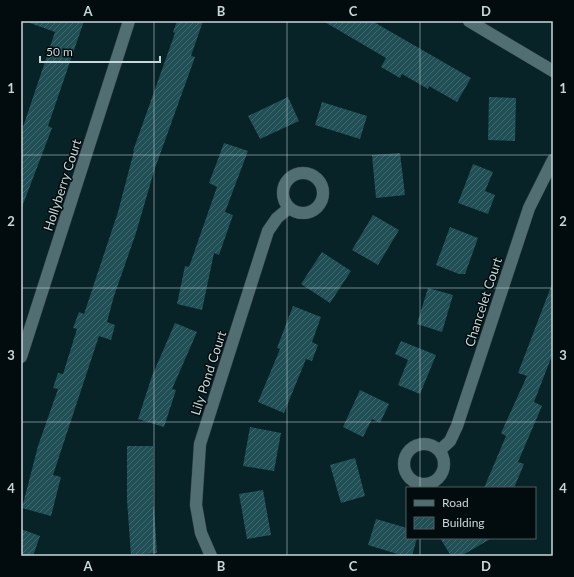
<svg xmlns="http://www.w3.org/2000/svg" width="574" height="577" viewBox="0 0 574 577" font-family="Lato,sans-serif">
  <defs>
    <pattern id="building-hatch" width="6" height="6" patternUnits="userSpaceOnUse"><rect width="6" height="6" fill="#204f56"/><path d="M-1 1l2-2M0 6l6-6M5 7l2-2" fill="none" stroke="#3f686e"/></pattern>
  </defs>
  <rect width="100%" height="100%" fill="#082328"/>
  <path fill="url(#building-hatch)" d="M31 21H84L48 126 52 128 22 207H21V133L55 32 30 23Z
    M177 21H203L191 56 195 57 154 171 136 233 114 296 107 322 115 325 111 340 99 336 53 475 61 477 51 516 22 508 38 446 58 389 53 388 58 373 63 374 77 329 73 328 79 312 84 314 118 212 134 151H133L175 33 173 32Z
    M323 21H372L471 78 457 102 429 86 428 89 402 74 400 78 381 67 386 58Z
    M288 97 299 121 260 139 248 116Z
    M489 97 516 98 515 141 488 140Z
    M322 102 367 116 360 139 315 125Z
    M224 143 248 151 225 212 233 215 219 255 214 253 202 310 177 304 185 266 189 267 217 187 209 183Z
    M400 153 405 195 376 198 372 155Z
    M473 164 493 172 485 191 495 195 488 214 458 203Z
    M373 215 399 230 378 265 352 250Z
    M450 227 478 238 465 274H459L436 265Z
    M322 252 351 271 330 303 301 284Z
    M552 284 553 353 534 402 542 406 518 462 524 464 514 488H484L506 436 501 433 527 376 518 373Z
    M428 288 453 295 442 332 417 324Z
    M293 306 321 317 312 342 318 345 312 361 306 359 284 413 258 402 280 349 277 348Z
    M175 323 197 332 172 389 176 390 164 427 138 419 152 376Z
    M401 341 436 355 420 394 398 385 408 360 395 354Z
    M360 390 389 404 380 423 372 419 363 437 343 427Z
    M250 427 281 433 274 471 243 466Z
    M127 446H153V507H154L157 553 131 555 127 500Z
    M355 458 365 496 341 503 330 465Z
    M263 490 271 535 247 539 239 494Z
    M376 519 407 528V538H417L412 556H404L368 545Z
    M21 529 40 536 33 556H21Z
    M440 538H492L461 556H451Z"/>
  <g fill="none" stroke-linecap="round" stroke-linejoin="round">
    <g stroke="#303d40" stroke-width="13">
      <path id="street" d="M469 21 553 71
        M283 193a20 20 0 1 1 40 0a20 20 0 1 1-40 0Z
        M21 357 129 21
        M404 464a20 20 0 1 1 40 0a20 20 0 1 1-40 0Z
        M439 451 450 441 457 426 529 208 553 160
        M211 556 201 533 196 505 200 444 268 231 277 218 289 208"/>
    </g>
    <use href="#street" stroke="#516e73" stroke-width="12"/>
  </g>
  <path fill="none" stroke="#c8d7da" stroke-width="1" stroke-opacity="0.55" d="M154 21V556M287 21V556M420 21V488M21 155H553M21 288H553M21 422H553M420 538V556"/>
  <g text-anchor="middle" stroke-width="3" stroke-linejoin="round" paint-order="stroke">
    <g font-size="13" fill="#c8d7da" stroke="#020b0d">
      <text transform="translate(62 185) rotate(-72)" y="5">Hollyberry Court</text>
      <text transform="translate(483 302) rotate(-72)" y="5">Chancelet Court</text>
      <text transform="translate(208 373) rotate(-72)" y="5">Lily Pond Court</text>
    </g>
  </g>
  <rect width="574" height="577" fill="none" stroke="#020b0d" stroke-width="44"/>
  <rect x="406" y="487" width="130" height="52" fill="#020b0d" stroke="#515d5f"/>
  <rect x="414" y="500" width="20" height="6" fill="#516e73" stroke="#515d5f"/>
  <text x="442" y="507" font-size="12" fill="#c8d7da">Road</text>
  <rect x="414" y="517" width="20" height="12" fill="url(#building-hatch)" stroke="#515d5f"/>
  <text x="442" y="527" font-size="12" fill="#c8d7da">Building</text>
  <path d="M40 56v6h120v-6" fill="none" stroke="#c8d7da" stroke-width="2"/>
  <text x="46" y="56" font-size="12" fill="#c8d7da" stroke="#020b0d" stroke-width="3" paint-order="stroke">50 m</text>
  <rect x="22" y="22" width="530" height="533" fill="none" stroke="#c8d7da" stroke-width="1.5"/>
  <g font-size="13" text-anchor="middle" font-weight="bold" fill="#c8d7da">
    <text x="88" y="16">A</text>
    <text x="221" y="16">B</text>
    <text x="353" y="16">C</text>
    <text x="486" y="16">D</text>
    <text x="11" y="93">1</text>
    <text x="563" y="93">1</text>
    <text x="11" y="226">2</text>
    <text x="563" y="226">2</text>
    <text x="11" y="360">3</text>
    <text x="563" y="360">3</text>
    <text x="11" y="493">4</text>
    <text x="563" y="493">4</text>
    <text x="88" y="571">A</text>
    <text x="221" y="571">B</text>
    <text x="353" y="571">C</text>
    <text x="486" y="571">D</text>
  </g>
</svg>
